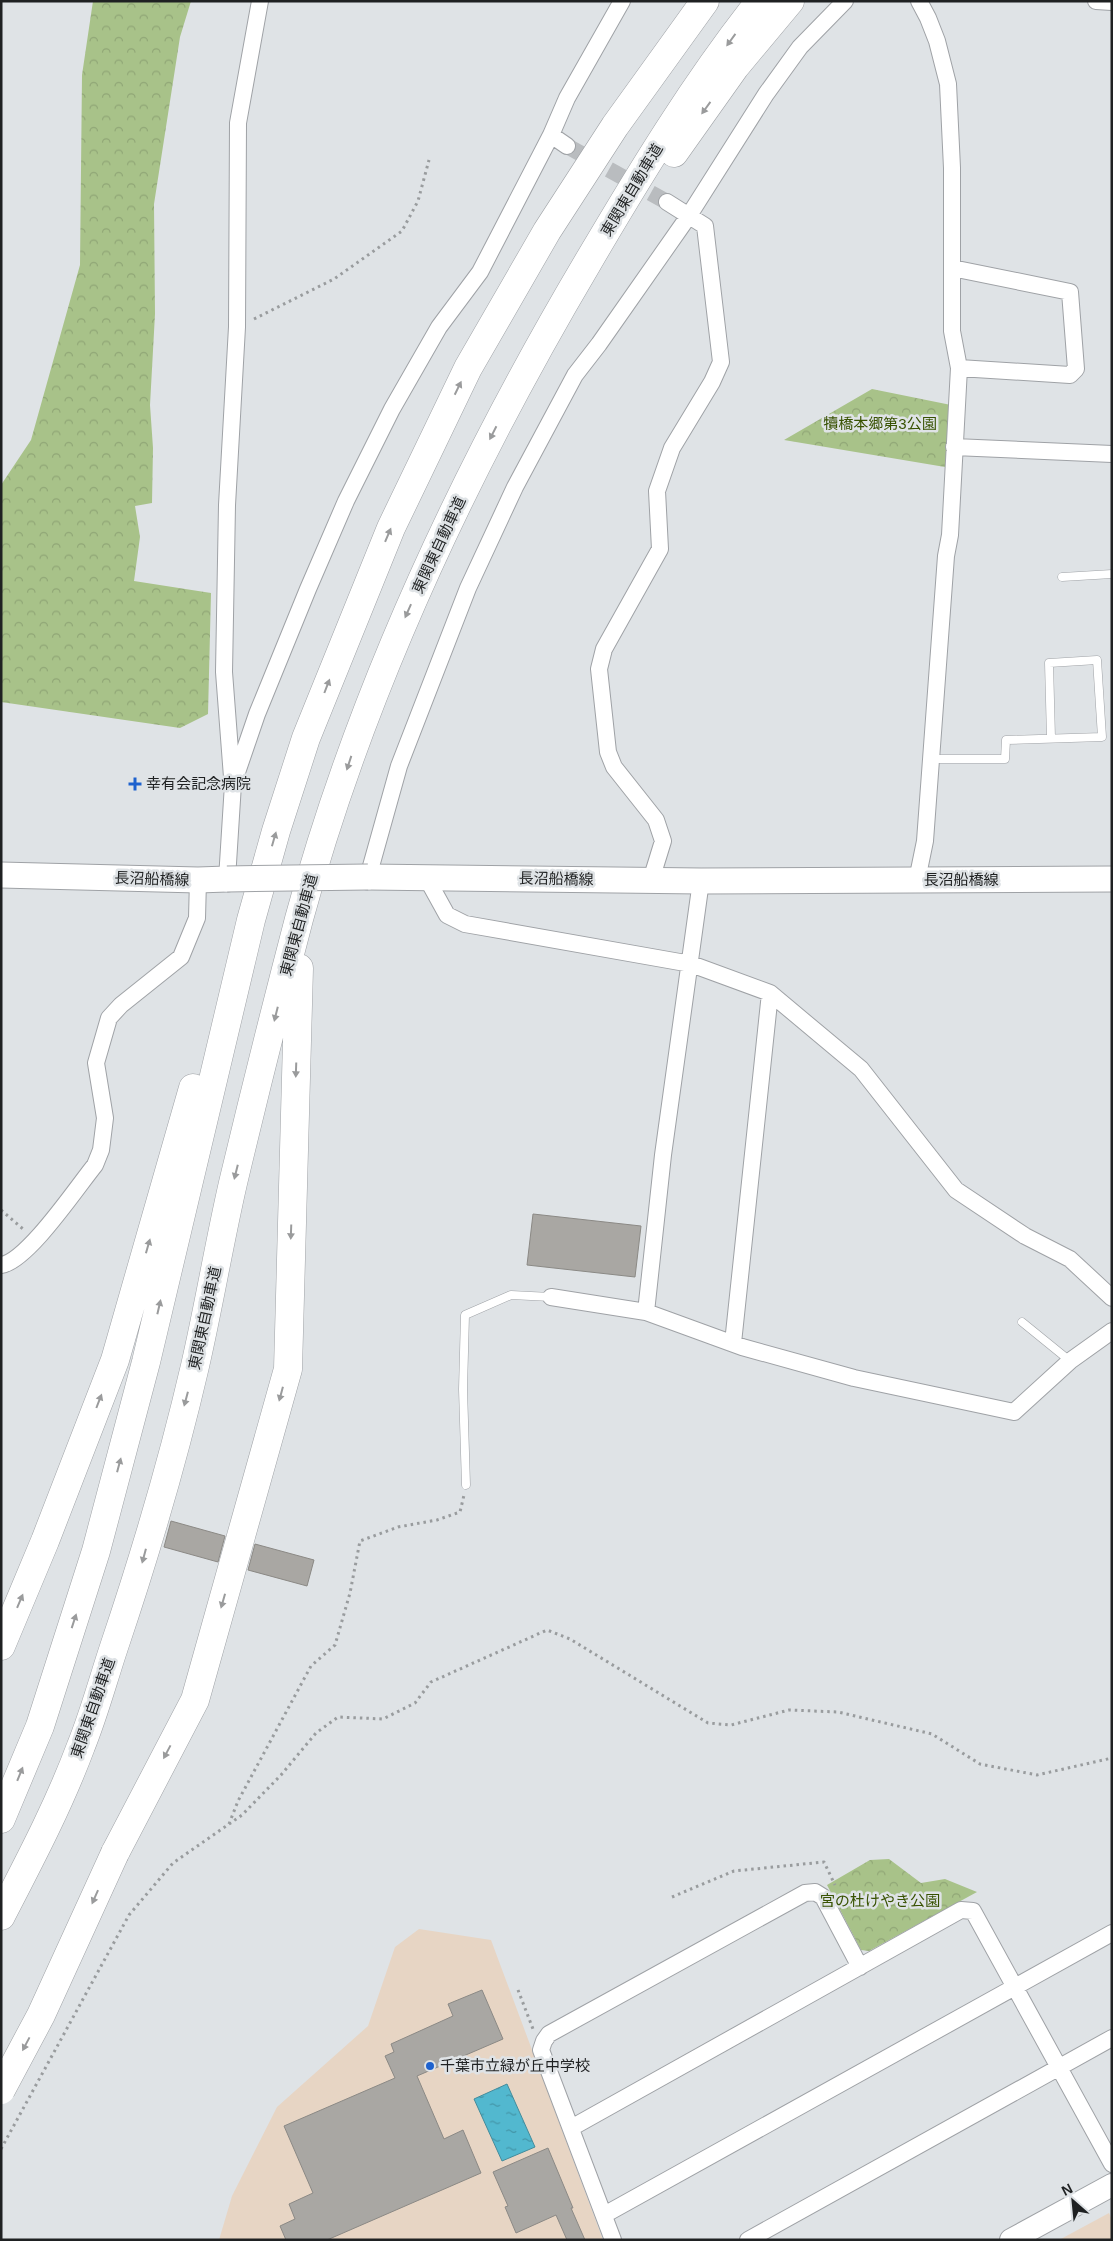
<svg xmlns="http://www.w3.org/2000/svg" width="1113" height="2241" viewBox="0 0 1113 2241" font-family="Helvetica,'Noto Sans JP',sans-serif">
  <defs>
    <pattern id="forest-crowns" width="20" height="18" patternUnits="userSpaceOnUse" patternTransform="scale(1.25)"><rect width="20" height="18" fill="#a8c289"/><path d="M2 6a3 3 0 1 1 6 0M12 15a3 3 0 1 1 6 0" fill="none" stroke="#90a676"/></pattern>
    <pattern id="water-ripples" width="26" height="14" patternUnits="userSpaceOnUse" patternTransform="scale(1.25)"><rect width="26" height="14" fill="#52b8cf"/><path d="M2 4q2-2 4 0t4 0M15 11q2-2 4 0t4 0" fill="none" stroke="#4395a8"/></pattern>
  </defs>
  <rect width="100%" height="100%" fill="#dfe3e6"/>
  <path fill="#e7d5c4" d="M419 1929 491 1940 603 2240H219L232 2196 277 2107 368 2026 395 1947Z
    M1109 2213 1112 2220V2240H1059Z"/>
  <path fill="url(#forest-crowns)" d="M93 1H191L180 37 154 204 155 314 150 405 153 448 152 503 135 506 140 537 134 581 211 593 208 714 180 728 1 702V485L31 440 80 265 82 75Z
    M872 389 951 405 945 467 784 440Z
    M889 1859 921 1883 945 1879 977 1892 869 1951 861 1950 827 1885 870 1860Z"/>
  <path fill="url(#water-ripples)" stroke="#438b9b" d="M507 2084 535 2147 502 2161 474 2099Z"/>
  <path fill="#a9a7a3" stroke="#8b8985" d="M533 1214 641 1226 635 1277 527 1265Z
    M171 1521 225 1536 218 1562 164 1547Z
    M255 1544 314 1560 307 1586 248 1570Z
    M482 1990 503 2039 417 2076 444 2139 463 2130 481 2173 327 2240H286L280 2226 295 2219 289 2204 313 2193 284 2126 395 2078 385 2056 394 2052 391 2044 453 2016 448 2004Z
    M548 2148 573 2208H571L585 2240H567L556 2215 516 2233 505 2207 508 2206 493 2172Z"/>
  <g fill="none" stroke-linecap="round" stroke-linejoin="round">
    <path stroke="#b9bcbf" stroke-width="16" stroke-dasharray="16 8" stroke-linecap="butt" d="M567 146 667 202"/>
    <g stroke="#9fa2a6" stroke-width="9">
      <path id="lane" d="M1062 577 1112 574
        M931 759H1005L1006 740 1102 737 1097 660 1049 663 1051 738
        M1022 1322 1070 1361
        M466 1485 463 1389 465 1315 511 1295 551 1297"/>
    </g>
    <g stroke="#9fa2a6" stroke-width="18">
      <path id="street" d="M1096 1 1112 2
        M551 135 567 146
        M952 268 1070 292 1076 369 1070 375 959 368
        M954 447 1112 454
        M232 777 224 672 227 505 237 327 238 123 260 1
        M368 877 399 766 468 588 515 487 575 375 599 344 688 217 766 94 800 47 845 1
        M426 877 447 915 465 924 691 964 770 993 861 1069 956 1190 1025 1236 1070 1259 1112 1298
        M227 879 233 784 257 714 308 589 346 501 392 409 439 327 480 272 551 135 567 98 622 1
        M651 880 663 841 656 820 614 767 608 752 599 669 604 649 660 549 657 491 672 448 712 382 721 362 705 226 667 202
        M917 880 925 841 946 556 950 535 959 368 952 331V168L948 84 937 41 928 18 919 1
        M1 1265C27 1262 77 1187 95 1165L101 1150 105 1118 96 1063 109 1018 121 1005 181 957 197 918 198 880
        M551 1297 646 1312 742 1347 854 1378 1014 1412 1070 1361 1112 1331
        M646 1312 663 1155 701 881
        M733 1343 770 993
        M571 2128 961 1910 973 1911 1112 2164
        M604 2215 1112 1933
        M613 2240 541 2050 544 2041 549 2034 805 1893 815 1892 823 1897 860 1967
        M748 2240 1112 2038"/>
    </g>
    <g stroke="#9fa2a6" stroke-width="24">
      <path id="secondary" d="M1011 2240 1112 2185"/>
    </g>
    <g stroke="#9fa2a6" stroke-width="27">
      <path id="primary" d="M1 875 198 880 227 879
        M368 877 701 881 1112 879"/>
    </g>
    <g stroke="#9fa2a6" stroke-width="29">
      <path id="highway" d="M674 153 735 67 790 1
        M1 1646 45 1541 115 1360 193 1088
        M1 1819 40 1726 96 1551 146 1362 251 920 276 831 306 738 391 528 468 368 547 231 615 126 705 1
        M115 1853 195 1700 288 1369 299 968
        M1 1916C30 1860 59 1805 81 1746 94 1714 103 1680 114 1647 145 1555 173 1461 195 1366 209 1305 219 1244 233 1183 254 1095 276 1007 299 919 362 687 466 468 588 262 641 172 695 83 760 1"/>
    </g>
    <path stroke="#999c9e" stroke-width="3" stroke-dasharray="2.5 4" stroke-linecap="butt" d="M254 319 334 279 402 231 418 201 429 160
      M1 1210 23 1229
      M229 1824 238 1801 311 1666 335 1645 350 1593 360 1541 398 1527 437 1520 460 1512 464 1495
      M672 1897 734 1871 824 1862 835 1885
      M518 1990 533 2029
      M1 2149 129 1915 173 1863 242 1815 281 1775 316 1733 338 1717 383 1719 415 1703 431 1682 547 1630 570 1639 708 1723 731 1725 789 1710 838 1712 932 1734 980 1764 1037 1775 1112 1758"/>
    <use href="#lane" stroke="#fff" stroke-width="8"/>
    <use href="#street" stroke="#fff" stroke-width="16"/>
    <use href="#secondary" stroke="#fff" stroke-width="22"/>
    <use href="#primary" stroke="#fff" stroke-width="25"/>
    <use href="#highway" stroke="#fff" stroke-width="28"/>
    <g stroke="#9fa2a6" stroke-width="27" stroke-linecap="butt">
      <path id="primary-bridge" d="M227 879 368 877"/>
    </g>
    <g stroke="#9fa2a6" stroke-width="29" stroke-linecap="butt">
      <path id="highway-bridge" d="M1 2090 41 2015 115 1853"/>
    </g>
    <use href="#primary-bridge" stroke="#fff" stroke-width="25"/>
    <use href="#highway-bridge" stroke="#fff" stroke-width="28"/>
  </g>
  <defs><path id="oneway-solid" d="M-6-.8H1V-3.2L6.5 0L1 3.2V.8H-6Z" transform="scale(1.25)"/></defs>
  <g fill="#9a9b9c">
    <use href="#oneway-solid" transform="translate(731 40) rotate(126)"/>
    <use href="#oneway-solid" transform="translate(706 108) rotate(126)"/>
    <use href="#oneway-solid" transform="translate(458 388) rotate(-64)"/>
    <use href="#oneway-solid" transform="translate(493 433) rotate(117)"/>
    <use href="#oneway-solid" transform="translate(388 535) rotate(-67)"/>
    <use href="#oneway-solid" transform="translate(408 611) rotate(114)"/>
    <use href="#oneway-solid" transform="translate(327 686) rotate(-69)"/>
    <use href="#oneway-solid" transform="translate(349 763) rotate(108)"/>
    <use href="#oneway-solid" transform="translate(274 839) rotate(-74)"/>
    <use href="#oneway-solid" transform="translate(276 1014) rotate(104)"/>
    <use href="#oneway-solid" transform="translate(296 1070) rotate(92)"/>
    <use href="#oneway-solid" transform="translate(236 1172) rotate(104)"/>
    <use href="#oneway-solid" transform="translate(291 1232) rotate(92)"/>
    <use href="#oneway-solid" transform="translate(148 1246) rotate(-74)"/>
    <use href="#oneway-solid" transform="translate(159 1307) rotate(-77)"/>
    <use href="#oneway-solid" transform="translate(281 1394) rotate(105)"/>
    <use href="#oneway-solid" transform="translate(186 1399) rotate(105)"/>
    <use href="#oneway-solid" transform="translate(99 1401) rotate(-69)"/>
    <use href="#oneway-solid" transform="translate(119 1465) rotate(-75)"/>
    <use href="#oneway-solid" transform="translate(144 1556) rotate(105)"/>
    <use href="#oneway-solid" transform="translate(20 1601) rotate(-67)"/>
    <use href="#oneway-solid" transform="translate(223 1601) rotate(106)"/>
    <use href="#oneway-solid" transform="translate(74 1621) rotate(-72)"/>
    <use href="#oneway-solid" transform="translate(167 1752) rotate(118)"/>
    <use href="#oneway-solid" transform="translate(20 1774) rotate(-68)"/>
    <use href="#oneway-solid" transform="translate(95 1897) rotate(114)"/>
    <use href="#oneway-solid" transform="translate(26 2044) rotate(118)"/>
  </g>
  <g fill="#1e62ce" stroke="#dfe3e6" stroke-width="2">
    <path d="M132.5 776.5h5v5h5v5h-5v5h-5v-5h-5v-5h5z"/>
    <circle cx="430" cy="2066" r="5"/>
  </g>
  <g text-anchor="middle" stroke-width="5" stroke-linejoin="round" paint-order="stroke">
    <g font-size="15" fill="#1f2122" stroke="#dfe3e6">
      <text transform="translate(632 190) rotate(-59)" y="5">東関東自動車道</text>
      <text transform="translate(439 545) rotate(-65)" y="5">東関東自動車道</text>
      <text transform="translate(152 879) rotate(2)" y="5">長沼船橋線</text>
      <text transform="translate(556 879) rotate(1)" y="5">長沼船橋線</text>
      <text x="961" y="885">長沼船橋線</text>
      <text transform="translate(299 925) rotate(-75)" y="5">東関東自動車道</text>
      <text transform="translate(205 1318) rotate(-78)" y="5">東関東自動車道</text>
      <text transform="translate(93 1708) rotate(-71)" y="5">東関東自動車道</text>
    </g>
    <g font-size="15" fill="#385202" stroke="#dfe3e6">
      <text x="880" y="429">犢橋本郷第3公園</text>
      <text x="880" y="1906">宮の杜けやき公園</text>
    </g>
    <g font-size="15" fill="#1f2122" stroke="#dfe3e6" text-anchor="start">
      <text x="146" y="789">幸有会記念病院</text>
      <text x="440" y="2071">千葉市立緑が丘中学校</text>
    </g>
  </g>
  <rect width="1113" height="2241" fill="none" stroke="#1f2122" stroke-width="5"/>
  <g transform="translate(1073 2201) rotate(333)" stroke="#dfe3e6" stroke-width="4" paint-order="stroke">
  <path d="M0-4L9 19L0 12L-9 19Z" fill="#1f2122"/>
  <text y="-8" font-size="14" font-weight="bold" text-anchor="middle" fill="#1f2122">N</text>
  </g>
</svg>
